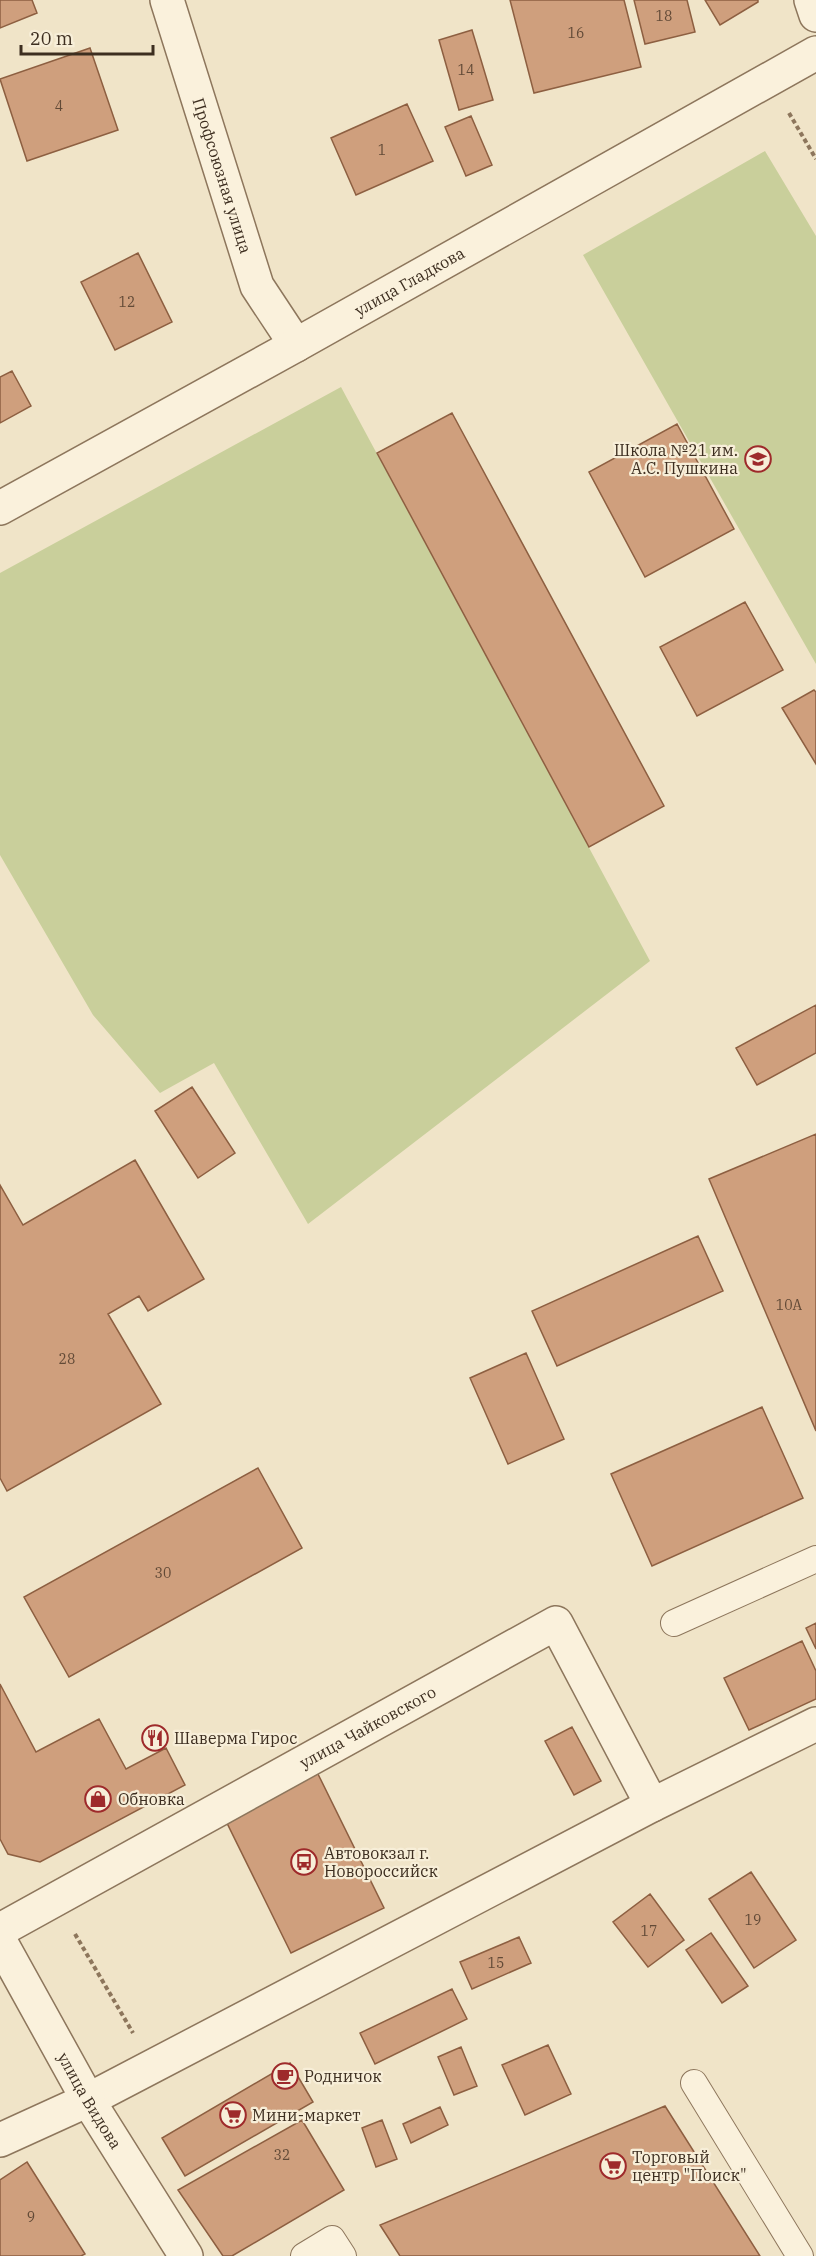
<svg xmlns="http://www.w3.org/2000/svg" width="816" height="2256" viewBox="0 0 816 2256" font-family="'IBM Plex Serif',serif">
  <rect width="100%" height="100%" fill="#f0e4c8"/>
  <path fill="#c9cf9b" d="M765 151 816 236V664L583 255Z
    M341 387 650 961 308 1224 214 1063 160 1093 93 1015 0 855V573Z"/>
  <path fill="#cf9f7d" stroke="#8d5f41" stroke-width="1.5" d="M0 0H32L37 13 0 28Z
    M510 0H624L641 67 534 93Z
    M634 0H687L695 32 645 44Z
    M705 0H758V2L720 25Z
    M472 30 493 100 459 110 439 40Z
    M90 48 118 130 27 161 0 79Z
    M407 104 433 161 356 195 331 138Z
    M471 116 492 165 466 176 445 127Z
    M138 253 172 322 115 350 81 282Z
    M12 371 31 406 0 423V377Z
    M452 413 664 806 589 847 377 453Z
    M677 424 734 529 645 577 589 472Z
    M745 602 783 670 697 716 660 647Z
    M814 690 816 692V764L782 708Z
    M816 1005V1053L757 1085 736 1048Z
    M192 1087 235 1153 198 1178 155 1111Z
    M816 1134V1431L709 1179Z
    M135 1160 204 1279 148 1311 139 1296 108 1314 161 1404 7 1491 0 1478V1185L23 1225Z
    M698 1236 723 1291 557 1366 532 1311Z
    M526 1353 564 1439 508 1464 470 1378Z
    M762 1407 803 1498 652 1566 611 1474Z
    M258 1468 302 1548 69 1677 24 1597Z
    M816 1623V1649L806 1628Z
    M802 1641 816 1671V1699L749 1730 724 1678Z
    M0 1684 36 1752 99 1719 126 1769 166 1748 185 1785 40 1862 8 1854 0 1839Z
    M572 1727 601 1781 574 1795 545 1741Z
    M316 1770 384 1908 291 1953 223 1815Z
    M751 1872 796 1940 754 1968 709 1899Z
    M650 1894 684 1940 648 1967 613 1922Z
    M711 1933 748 1986 722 2003 686 1950Z
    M519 1937 531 1963 472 1989 460 1962Z
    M452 1989 467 2019 375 2064 360 2033Z
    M548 2045 571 2094 525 2115 502 2065Z
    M461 2047 477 2086 454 2095 438 2057Z
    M290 2063 313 2102 185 2176 162 2138Z
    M665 2106 760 2256H400L380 2225Z
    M440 2107 448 2125 411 2143 403 2124Z
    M302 2120 344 2190 232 2256H223L178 2190Z
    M382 2120 397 2159 376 2167 362 2128Z
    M27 2162 85 2254 81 2256H0V2180Z"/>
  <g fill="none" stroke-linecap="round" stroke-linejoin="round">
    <g stroke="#8d765c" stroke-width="28">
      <path id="service" d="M674 1623 816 1559
        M694 2083 800 2256
        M304 2256 332 2239 343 2256"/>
    </g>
    <g stroke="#8d765c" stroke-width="36">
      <g id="minor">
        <path id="s1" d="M167 0 257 286 296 345"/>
        <path d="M811 0 816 15"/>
        <path id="s2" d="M0 508 296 345 816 53"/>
        <path id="s3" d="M0 1930 556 1623 652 1805"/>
        <path d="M88 2100 652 1805 816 1724"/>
      </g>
    </g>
    <g stroke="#8d765c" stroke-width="36">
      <g id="tertiary">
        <path id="s4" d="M0 1941 88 2100 186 2256"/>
        <path d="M0 2140 88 2100"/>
      </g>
    </g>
    <path stroke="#8d765c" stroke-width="4" stroke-dasharray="4.5 3" stroke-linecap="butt" d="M789 113 816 159
      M75 1934 133 2033"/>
    <use href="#service" stroke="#faf1dc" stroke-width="26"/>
    <use href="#minor" stroke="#faf1dc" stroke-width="33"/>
    <use href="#tertiary" stroke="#faf1dc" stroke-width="33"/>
  </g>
  <defs>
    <g id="school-ring" transform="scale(1.35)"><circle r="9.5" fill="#f7eed8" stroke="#9e2a2b" stroke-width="1.5"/><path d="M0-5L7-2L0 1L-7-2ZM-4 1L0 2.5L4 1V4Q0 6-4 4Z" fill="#9e2a2b"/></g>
    <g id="restaurant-ring" transform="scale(1.35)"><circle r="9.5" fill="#f7eed8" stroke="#9e2a2b" stroke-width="1.5"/><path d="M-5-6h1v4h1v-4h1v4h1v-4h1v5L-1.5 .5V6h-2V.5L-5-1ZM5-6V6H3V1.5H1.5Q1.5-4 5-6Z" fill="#9e2a2b"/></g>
    <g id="shop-ring" transform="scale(1.35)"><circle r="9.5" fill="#f7eed8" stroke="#9e2a2b" stroke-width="1.5"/><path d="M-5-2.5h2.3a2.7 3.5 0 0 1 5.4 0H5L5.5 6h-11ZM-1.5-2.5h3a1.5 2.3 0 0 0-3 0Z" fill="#9e2a2b"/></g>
    <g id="bus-ring" transform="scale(1.35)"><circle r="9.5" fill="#f7eed8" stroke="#9e2a2b" stroke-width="1.5"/><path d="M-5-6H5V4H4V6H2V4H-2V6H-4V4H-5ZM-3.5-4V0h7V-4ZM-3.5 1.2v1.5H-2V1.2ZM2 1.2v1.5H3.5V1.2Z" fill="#9e2a2b"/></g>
    <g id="cafe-ring" transform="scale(1.35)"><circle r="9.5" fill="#f7eed8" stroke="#9e2a2b" stroke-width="1.5"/><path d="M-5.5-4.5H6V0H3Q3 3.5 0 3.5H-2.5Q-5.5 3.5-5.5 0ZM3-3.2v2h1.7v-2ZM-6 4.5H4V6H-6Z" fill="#9e2a2b"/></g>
    <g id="supermarket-ring" transform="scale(1.35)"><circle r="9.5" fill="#f7eed8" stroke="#9e2a2b" stroke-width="1.5"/><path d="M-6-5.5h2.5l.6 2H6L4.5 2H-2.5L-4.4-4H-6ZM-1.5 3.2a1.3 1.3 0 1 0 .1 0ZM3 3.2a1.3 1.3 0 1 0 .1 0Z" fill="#9e2a2b"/></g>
  </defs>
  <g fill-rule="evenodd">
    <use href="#school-ring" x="758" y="459"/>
    <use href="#restaurant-ring" x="155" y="1738"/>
    <use href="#shop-ring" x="98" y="1799"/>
    <use href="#bus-ring" x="304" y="1862"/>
    <use href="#cafe-ring" x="285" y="2076"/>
    <use href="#supermarket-ring" x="233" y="2115"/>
    <use href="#supermarket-ring" x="613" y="2166"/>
  </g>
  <g text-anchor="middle" stroke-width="4.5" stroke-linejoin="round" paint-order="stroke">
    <g font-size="14" fill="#624a37">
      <text x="664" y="21">18</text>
      <text x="576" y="38">16</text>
      <text x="466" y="75">14</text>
      <text x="59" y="111">4</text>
      <text x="382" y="155">1</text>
      <text x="127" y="307">12</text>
      <text x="789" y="1310">10А</text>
      <text x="67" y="1364">28</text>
      <text x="163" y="1578">30</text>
      <text x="753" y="1925">19</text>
      <text x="649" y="1936">17</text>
      <text x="496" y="1968">15</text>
      <text x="282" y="2160">32</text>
      <text x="31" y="2222">9</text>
    </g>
    <g font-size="16" fill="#3d2e20" stroke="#f7eed8">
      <text dy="6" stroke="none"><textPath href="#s1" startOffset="184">Профсоюзная улица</textPath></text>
      <text dy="6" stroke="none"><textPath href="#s2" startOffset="468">улица Гладкова</textPath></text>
      <text dy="6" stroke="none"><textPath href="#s3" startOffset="420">улица Чайковского</textPath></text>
      <text dy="6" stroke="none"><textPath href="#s4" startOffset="183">улица Видова</textPath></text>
    </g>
    <g font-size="16" fill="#3d2e20" stroke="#f7eed8" text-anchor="start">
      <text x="738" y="456" text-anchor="end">Школа №21 им.<tspan x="738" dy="18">А.С. Пушкина</tspan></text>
      <text x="174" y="1744">Шаверма Гирос</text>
      <text x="118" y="1805">Обновка</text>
      <text x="324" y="1859">Автовокзал г.<tspan x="324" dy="18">Новороссийск</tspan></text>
      <text x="304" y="2082">Родничок</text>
      <text x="252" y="2121">Мини-маркет</text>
      <text x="632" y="2163">Торговый<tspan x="632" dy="18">центр "Поиск"</tspan></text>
    </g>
  </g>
  <path d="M21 45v9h132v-9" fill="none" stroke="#3d2e20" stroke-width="3"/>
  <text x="30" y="45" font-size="18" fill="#3d2e20" stroke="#f7eed8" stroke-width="4.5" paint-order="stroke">20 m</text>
</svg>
